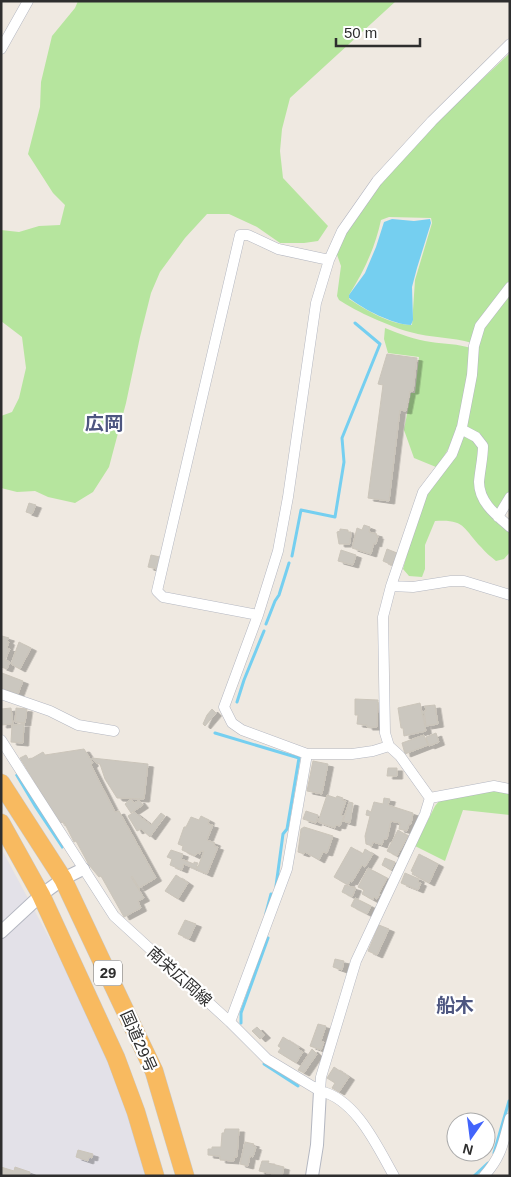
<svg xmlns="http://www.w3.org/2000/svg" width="511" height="1177" viewBox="0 0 511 1177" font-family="Helvetica,'Noto Sans JP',sans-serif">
  <defs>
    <filter id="shadow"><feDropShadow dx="5.5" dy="3" stdDeviation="0" flood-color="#0004"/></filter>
  </defs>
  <rect width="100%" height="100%" fill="#efe9e1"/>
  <path fill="#e3e1e8" d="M1 848 53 945 99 1038 146 1160 149 1176H1Z"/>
  <path fill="#b6e59e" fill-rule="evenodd" d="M78 1H396L290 98 282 129 280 151 283 178 328 226 318 241 304 243H280L257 227 229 214H207L185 238 160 272 151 293 140 337 126 403 109 467 93 492 75 503 48 497 35 491 17 492 1 488V416L12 412 19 398 26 368 22 337 1 321V230L19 232 39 226 60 225 65 205 53 193 28 154 40 107 41 82 52 36 75 8Z
    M510 53V280L489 308 472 343C452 337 431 338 410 332 391 327 355 311 339 300L337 296 341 266 336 252C375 173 447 113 510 53ZM389 217 431 218 432 223 415 280 412 325C391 325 366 310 349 299V295C364 271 375 248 381 220Z
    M510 293V495L498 514 483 493 485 456 464 429 481 334 484 328Z
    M385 328C400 334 415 340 431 342 445 344 458 344 471 348 465 385 462 439 436 467L414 458 404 430 411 393H415L419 357 388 353 384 339Z
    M463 433 480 442 478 487 510 531V552L504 559 496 561C491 557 485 552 481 547 463 528 465 519 435 521L425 545V569L422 577 409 576 403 569 410 543 426 493Z
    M493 791 510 792V815L463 810 445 861 415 846 435 806 440 800Z"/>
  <path fill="#75cff0" d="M392 219 414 221 430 219 431 223 417 268 412 287 413 320 411 325C394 325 363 309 349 298V295L365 273 376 247 384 222Z
    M18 772 64 847 62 849 34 807 15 775Z"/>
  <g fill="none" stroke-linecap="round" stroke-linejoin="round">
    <path stroke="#75cff0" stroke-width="3" d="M292 556 301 510 335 517 344 462 342 438 380 344 355 323
      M266 624 275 601 279 595 289 563
      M237 702 244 680 264 631
      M215 733 299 758 287 829 283 834 276 886
      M266 913 271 894
      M241 1023V1013L268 938
      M264 1064 298 1086
      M494 1153 509 1101
      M474 1176 488 1163"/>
  </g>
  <path fill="#cbc7bf" stroke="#cbc5ba" filter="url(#shadow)" d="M387 354 417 358 413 391H410L406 411 400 410 389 501 368 498 383 385 378 384Z
    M29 503 36 505 32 514 26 512Z
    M364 525 370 527 369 532 377 534 376 536H378L376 544 374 543 371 554 352 548 357 528 362 530Z
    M340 529 348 530V532H351L350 544H339L337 532 340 531Z
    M387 549 397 553 392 565 383 561Z
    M341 550 356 555 353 565 338 561Z
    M151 555 160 557 157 569 148 567Z
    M2 636 9 638 7 641 9 642 7 648 10 649 5 660 10 662 7 669 1 667Z
    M19 642 31 648 20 669 11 664Z
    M2 673 23 681 18 694 1 688Z
    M355 699 378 700 377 727H367V725L357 724 358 715H355Z
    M420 703 426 731 404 736 403 728H401L398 708Z
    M435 705 438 724 426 726 424 711H426L425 706Z
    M11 708 13 724 1 725V709Z
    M16 708 27 709 25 723 15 722Z
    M212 709 216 713 205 726 203 724 207 715Z
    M17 724H24L23 743 11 742 12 725H17Z
    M436 733 439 742 429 746 426 737Z
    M424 735 428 745 405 754 402 743Z
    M84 749 93 763 91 765 115 812 119 811 156 878 139 888 132 876 131 877 144 898 138 901 141 908 124 917 101 876 99 877 89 865 76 841 74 842 64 822 60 823 20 758 26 755 29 760 43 752 45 755Z
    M92 758 148 764 144 799 117 798 105 779 100 764 96 763Z
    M313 761 328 764 322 794 307 791Z
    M388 768H397V776H387Z
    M327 795 336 798 337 796 343 798 342 800 346 801 341 815 344 816 340 826 336 825 335 828 318 822Z
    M384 798 390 799 388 805 413 813 411 824H409L407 831 399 829 400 823 391 821 387 839H384L382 845 373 842 372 846 366 844 365 836 370 816 366 815 367 810 371 812 374 802 383 804Z
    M131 799 134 803 139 800 143 805 131 813 125 804Z
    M349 802 353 803 350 823 343 821Z
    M306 811 318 815 316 823 303 819Z
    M134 812 151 825 161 813 165 816 150 837 141 829 137 831 128 816Z
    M201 816 209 820 208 824 213 825 207 840 215 843 214 846 218 847 207 874 184 864 182 870 170 865 172 859 167 857 171 850 183 854 181 859 194 864V862L198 863 196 867H198L204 851H201L200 854 197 853 195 856 182 850 183 846 178 844 184 827H186L191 817 199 820Z
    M304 827 333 836 327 853 323 852 319 860 305 852 304 854 298 852 301 829Z
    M398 830 408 836 397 856 387 851Z
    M351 847 363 854 365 849 373 854 365 867 362 865 352 882 350 881 348 885 334 877Z
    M419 854 438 864 429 883 412 874 413 872 411 871Z
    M385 858 395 862 391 870 382 865Z
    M368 868 387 878 379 893 380 894 377 899 374 897 373 900 362 894 364 890 358 887Z
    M405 873 419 879 418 882 421 883 418 890 401 883Z
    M176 875 188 883 178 899 165 891Z
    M345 885 356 888 352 897 342 892Z
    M355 898 371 906 367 914 351 906Z
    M185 920 196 924 189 939 178 934Z
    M379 925 389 929 377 955 368 951Z
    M335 959 344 961 342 970 333 967Z
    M318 1024 326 1026 321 1041 324 1042 321 1050 310 1046Z
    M257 1027 265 1035 260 1039 252 1031Z
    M283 1037 299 1047 298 1049 303 1052 296 1063 278 1052 281 1048 278 1046Z
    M312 1049 317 1054 304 1073 298 1070Z
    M334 1067 349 1077 339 1092 332 1088 335 1083 327 1078Z
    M225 1129H239L237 1157H234V1161L220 1160V1156L208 1155V1149H212V1147H221L222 1133H224Z
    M245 1142 254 1144 253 1146 256 1147 253 1157 250 1156 248 1166 240 1164Z
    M78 1150 93 1154 92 1158 89 1157 88 1161 76 1157Z
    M262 1161H269L268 1163 284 1167 282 1176 259 1171Z
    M1 1167 14 1171 15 1167 30 1172 29 1176H1Z"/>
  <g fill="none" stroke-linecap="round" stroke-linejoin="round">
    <g stroke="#b4b7c1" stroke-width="11">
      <path id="minor" d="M1 49 28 1
        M461 429 476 437 483 446C483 458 480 470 479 482 479 502 496 515 510 527
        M498 517 510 497
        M391 586 413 587 451 581H464L510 595
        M258 615 163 597 157 591 240 235H248L278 249 329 260
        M1 694 50 711 78 725 114 731
        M1 740 114 916 230 1022 267 1059 320 1091C356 1099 377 1146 394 1176
        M389 746 373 751 352 754H307L242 730 232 723 224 707 258 615 278 551 288 497 316 303 329 260 342 231 377 181 432 121 510 44
        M430 798 400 756 389 746 385 733 383 617 391 586 423 492 452 454 462 427 472 375 474 346 480 326 510 287
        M430 798 494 786 510 789
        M230 1022 287 869 307 754
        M320 1091 321 1077 356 961 425 814 430 798
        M484 1176C502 1156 503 1143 510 1118"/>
    </g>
    <g stroke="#b4b7c1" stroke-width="14">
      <path id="tertiary" d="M1 932 41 895 63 879 83 869
        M312 1176 317 1145 320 1091"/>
    </g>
    <g stroke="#c9c9c9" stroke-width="19">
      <path id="trunk" d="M1 783 63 879 120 1000 154 1071 185 1176
        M1 823 41 895 116 1058 136 1112 155 1176"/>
    </g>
    <use href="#minor" stroke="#fff" stroke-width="10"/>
    <use href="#tertiary" stroke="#fff" stroke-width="12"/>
    <use href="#trunk" stroke="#f8ba60" stroke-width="18"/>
  </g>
  <g text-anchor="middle" stroke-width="4.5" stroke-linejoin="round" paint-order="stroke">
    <rect fill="#fff" stroke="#6d6d6d" stroke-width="1" x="94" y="960.5" width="28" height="25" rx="4"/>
    <g font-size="15" font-weight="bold" fill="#2e2e2e">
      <text x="108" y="978">29</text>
    </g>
    <g font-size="16" fill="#2e2e2e" stroke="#fff">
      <text transform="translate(180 976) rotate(42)" y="6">南栄広岡線</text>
      <text transform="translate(139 1041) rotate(66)" y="6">国道29号</text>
    </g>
    <g font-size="19" font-weight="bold" fill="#4d5680" stroke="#fff">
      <text x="104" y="430">広岡</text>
      <text x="455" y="1012">船木</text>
    </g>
  </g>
  <rect width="511" height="1177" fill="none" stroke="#2e2e2e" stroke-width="5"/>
  <g transform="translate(471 1137) rotate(194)"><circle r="24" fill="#ffffff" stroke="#ababab"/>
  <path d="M0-4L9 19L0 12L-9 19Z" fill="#4264fb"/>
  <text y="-8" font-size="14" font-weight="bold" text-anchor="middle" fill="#2e2e2e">N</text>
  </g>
  <path d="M336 38v8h84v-8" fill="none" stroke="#2e2e2e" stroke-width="2.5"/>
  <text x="344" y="38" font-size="15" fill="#2e2e2e" stroke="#ffffff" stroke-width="4" paint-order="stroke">50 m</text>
</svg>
